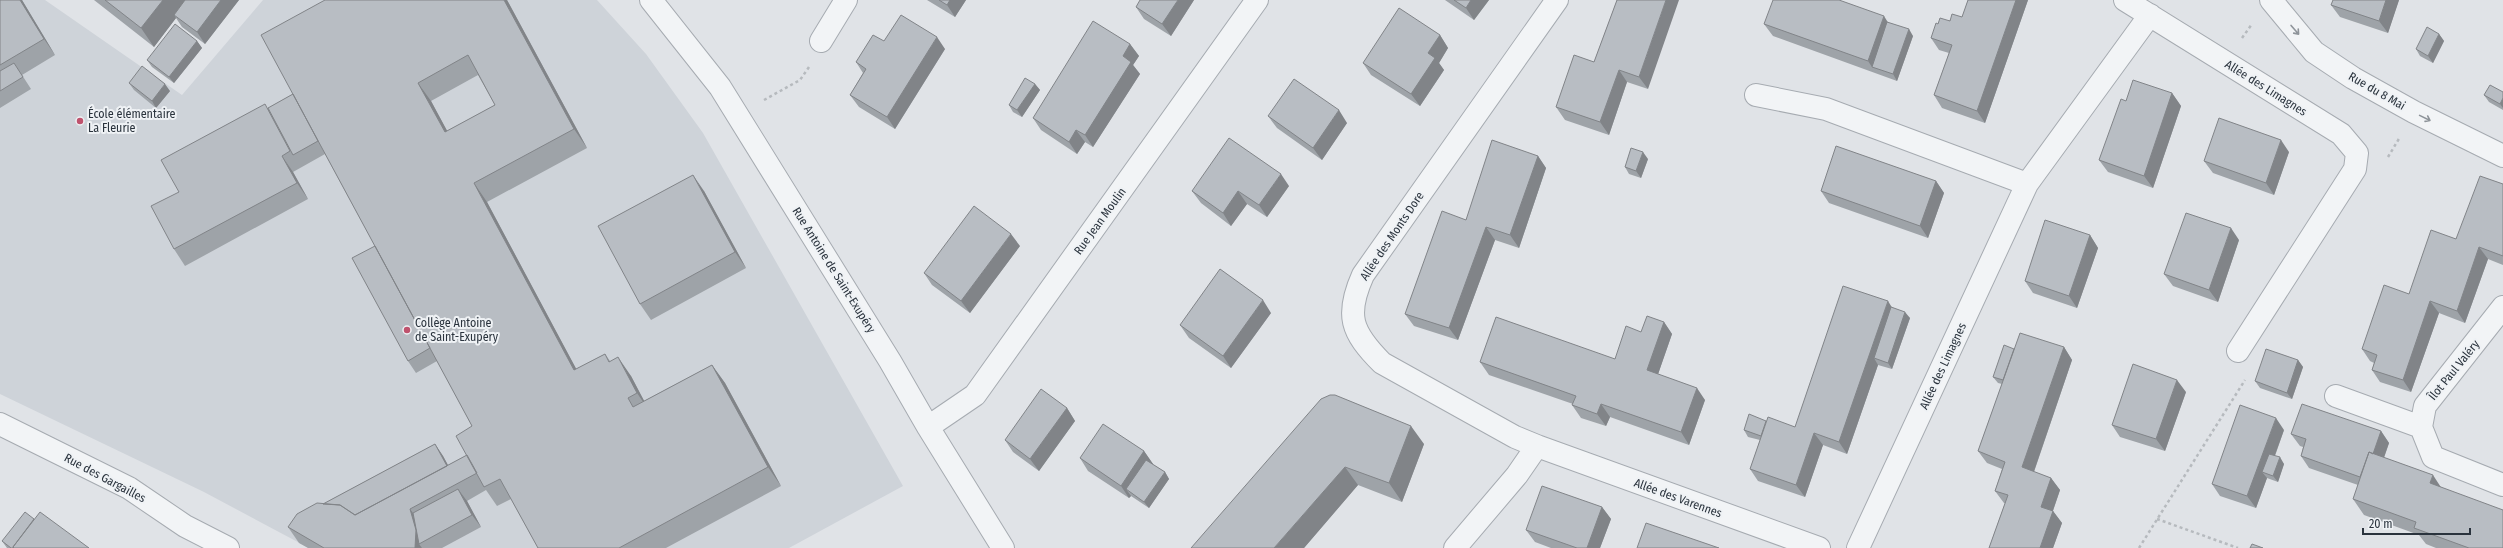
<svg xmlns="http://www.w3.org/2000/svg" width="2503" height="548" viewBox="0 0 2503 548" font-family="'Fira Sans Condensed',sans-serif">
  <rect width="100%" height="100%" fill="#e0e3e7"/>
  <path fill="#ced3d9" d="M0 0H45L182 95 263 0H597L646 54 703 133 903 486 789 548H309L204 492 0 394Z"/>
  <g fill="none" stroke-linecap="round" stroke-linejoin="round">
    <g stroke="#a6abb1" stroke-width="24">
      <path id="street" d="M651 0 720 87 890 361 928 427 1003 548
        M2125 0 2341 134 2357 153 2355 169 2238 351
        M2271 0 2314 52 2353 78 2414 112 2503 156
        M821 41 846 0
        M1756 95 1826 109 2027 184
        M2503 307 2425 406 2421 427 2433 457 2503 485
        M2336 396 2421 427
        M0 424 129 488 185 526 228 548
        M928 427 975 395 1257 0
        M1537 446 1819 548
        M1455 548 1517 475 1537 446 1515 437 1382 363C1351 332 1345 315 1363 275L1557 0
        M1858 548 2027 184 2150 15"/>
    </g>
    <path stroke="#b6babe" stroke-width="2.5" stroke-dasharray="3 3" stroke-linecap="butt" d="M2242 38 2252 24
      M764 100 800 80 809 67
      M2388 157 2400 137
      M2157 519 2238 548
      M2139 548 2245 380"/>
    <use href="#street" stroke="#f2f4f6" stroke-width="22"/>
  </g>
  <path fill="#9ea3a8" fill-rule="evenodd" d="M0 0H22L55 55 22 75 31 89 0 108Z
    M94 0H239L205 44 182 27 176 18 154 47Z
    M325 0H507L587 148 487 202 576 369 605 354 610 361 631 376 644 401 712 365 725 383 781 486 666 548H538L511 499 497 506 486 490 467 501 481 527 442 548H308L299 543 288 527 323 504 435 444 443 456 448 465 467 455 472 426 437 361 416 373 408 361 375 246 325 154 293 172 308 199 185 266 174 249 179 192 268 108 293 94ZM478 75 495 105 447 131 431 101Z
    M927 0H966L955 17Z
    M1194 0 1171 36 1144 19 1136 7Z
    M1445 0H1489L1474 20Z
    M1617 0 1648 89 1627 82 1609 135 1565 120 1556 107 1594 62Z
    M1968 0H2028L1985 123 1942 108 1934 95 1949 53 1939 50 1931 38 1938 24 1962 17Z
    M2333 0H2399L2388 33 2340 17 2331 5Z
    M1887 22 1913 36 1897 81 1773 36 1764 24Z
    M2439 34 2444 41 2433 63 2420 56 2416 49Z
    M1440 35 1448 48 1439 63 1444 70 1420 106 1371 75 1363 63Z
    M197 41 202 48 174 83 152 67 147 60Z
    M884 41 945 49 895 129 859 107 850 95 863 73 856 62Z
    M1130 44 1139 56 1133 65 1140 74 1093 147 1085 142 1077 154 1041 130 1033 118Z
    M129 83 170 91 156 108 134 90Z
    M1035 84 1040 90 1022 117 1013 112 1009 105Z
    M2503 92V110L2489 102 2484 95Z
    M2172 93 2181 106 2153 188 2108 172 2099 160 2126 101Z
    M1268 116 1347 123 1322 160 1277 128Z
    M2289 152 2274 195 2213 173 2204 161Z
    M1538 156 1546 168 1519 248 1495 240 1458 340 1414 326 1405 314 1466 220Z
    M1648 159 1641 178 1629 174 1625 167Z
    M1936 181 1944 193 1928 238 1829 203 1821 191Z
    M2503 184V265L2488 259 2465 323 2439 313 2411 392 2380 382 2372 370 2374 363 2370 361 2362 349Z
    M1289 186 1267 217 1247 204 1231 226 1201 203 1192 191Z
    M704 191 746 268 651 320 640 304Z
    M2090 235 2098 248 2077 308 2033 293 2025 281Z
    M2239 240 2218 302 2173 286 2164 274Z
    M1020 246 970 313 932 285 924 273Z
    M1892 307 1910 318 1892 369 1878 365 1847 454 1823 445 1805 497 1758 481 1750 469 1760 440 1748 437 1744 430 1795 427Z
    M1271 313 1231 368 1189 338 1180 325Z
    M1664 322 1672 334 1658 374 1705 400 1689 445 1610 417 1606 426 1581 418 1572 405 1573 404 1489 375 1480 362 1615 359 1641 332Z
    M2064 347 2072 360 2034 472 2051 478 2060 490 2053 511 2062 523 2053 548H1989L2005 503H2004L1995 491 2002 469 1987 463 1978 451 2002 384 1998 383 1993 377 2014 349Z
    M2298 360 2303 367 2292 399 2260 388 2255 381Z
    M2186 392 2165 451 2120 437 2112 425Z
    M1321 399 1424 444 1402 502 1358 485 1304 548Z
    M1067 408 1075 421 1039 471 1013 452 1005 440Z
    M2284 430 2275 456 2284 464 2278 482 2267 478 2256 508 2220 496 2212 484Z
    M2381 431 2389 443 2384 458 2441 487 2503 548H2436L2426 544 2419 535 2364 515 2353 499 2358 485 2309 468 2301 456 2303 447 2300 446 2291 434Z
    M1144 451 1153 464H1152L1165 472 1169 479 1149 508 1131 496 1129 498 1088 471 1080 458Z
    M1602 507 1611 519 1600 548H1551L1535 542 1526 530Z
    M34 519 89 548H7L2 541Z"/>
  <path fill="#818488" d="M20 0H22L55 55 44 39Z
    M163 0H190L174 15 176 18 154 47 141 28Z
    M221 0H239L205 44 197 32Z
    M504 0H507L587 148 574 129Z
    M950 0H966L955 17 947 5Z
    M1178 0H1194L1171 36 1162 24Z
    M1471 0H1489L1474 20 1466 8Z
    M1666 0H1679L1648 89 1639 77Z
    M2016 0H2028L1985 123 1977 111Z
    M2386 0H2399L2388 33 2379 21Z
    M1884 16 1892 29 1872 67 1868 61Z
    M1909 29 1913 36 1897 81 1893 74Z
    M2439 34 2444 41 2433 63 2428 56Z
    M1440 35 1448 48 1439 63 1444 70 1420 106 1411 94 1428 53Z
    M937 37 945 49 895 129 887 117Z
    M197 41 202 48 174 83 169 77Z
    M1130 44 1139 56 1133 65 1140 74 1093 147 1085 135 1123 56Z
    M1619 70 1627 82 1609 135 1600 122Z
    M418 83 431 101 458 151 445 132Z
    M165 84 170 91 156 108 152 101Z
    M1035 84 1040 90 1022 117 1017 110Z
    M2172 93 2181 106 2153 188 2144 176Z
    M2503 98V108L2500 104Z
    M1339 110 1347 123 1322 160 1313 148Z
    M1076 130 1085 142 1077 154 1069 142Z
    M2281 140 2289 152 2274 195 2266 183Z
    M1643 152 1648 159 1641 178 1636 171Z
    M282 156 293 172 308 199 297 183Z
    M1538 156 1546 168 1519 248 1510 235Z
    M1281 174 1289 186 1267 217 1259 205Z
    M693 175 704 191 746 268 735 252Z
    M1936 181 1944 193 1928 238 1920 226Z
    M474 183 487 202 587 389 574 370Z
    M1238 191 1247 204 1231 226 1223 213Z
    M1486 227 1495 240 1458 340 1449 328Z
    M2231 228 2239 240 2218 302 2209 290Z
    M1011 234 1020 246 970 313 961 301Z
    M2090 235 2098 248 2077 308 2069 296Z
    M2479 247 2488 259 2465 323 2457 311Z
    M1263 300 1271 313 1231 368 1223 356Z
    M1888 301 1896 314 1874 358 1878 365 1847 454 1839 442Z
    M2430 301 2439 313 2411 392 2403 380Z
    M1905 312 1910 318 1892 369 1888 363Z
    M1664 322 1672 334 1655 383 1647 370Z
    M2064 347 2072 360 2031 480 2022 467Z
    M618 357 631 376 650 412 637 393Z
    M2298 360 2303 367 2292 399 2287 393Z
    M712 365 725 383 781 486 768 467Z
    M2177 380 2186 392 2165 451 2156 439Z
    M1697 388 1705 400 1689 445 1681 432Z
    M1601 404 1610 417 1606 426 1597 414Z
    M1067 408 1075 421 1039 471 1030 459Z
    M2276 418 2284 430 2268 474 2262 472 2267 478 2256 508 2247 496Z
    M1411 426 1424 444 1402 502 1389 483Z
    M2381 431 2389 443 2372 491 2364 479Z
    M1814 433 1823 445 1805 497 1796 485Z
    M435 444 443 456 457 482 449 470Z
    M1144 451 1153 464 1132 493 1126 489 1131 496 1129 498 1121 486Z
    M2280 457 2284 464 2278 482 2273 476Z
    M1345 467 1358 485 1304 548H1274Z
    M1165 472 1169 479 1149 508 1144 502Z
    M2433 475 2444 492 2430 483Z
    M2051 478 2060 490 2050 519 2041 507Z
    M458 489 467 501 481 527 472 515Z
    M1602 507 1611 519 1600 548H1587Z
    M410 509 422 525 419 544 422 548H415Z
    M2053 511 2062 523 2053 548H2040Z"/>
  <path fill="#b8bdc3" stroke="#818488" fill-rule="evenodd" d="M0 0H20L44 39 0 65Z
    M105 0H163L141 28Z
    M185 0H221L197 32 174 15Z
    M325 0H504L574 129 474 183 574 370 605 354 609 362 618 357 637 393 628 398 633 407 712 365 768 467 619 548H538L500 479 484 487 456 436 472 426 261 35ZM468 55 495 105 445 132 418 83Z
    M939 0H950L947 5Z
    M1140 0H1178L1162 24 1136 7Z
    M1454 0H1471L1466 8Z
    M1617 0H1666L1639 77 1619 70 1600 122 1556 107 1574 55 1594 62Z
    M1773 0H1839L1884 16 1868 61 1764 24Z
    M1968 0H2016L1977 111 1934 95 1952 45 1931 38 1936 23 1938 24 1940 18 1950 21 1952 14 1962 17Z
    M2333 0H2386L2379 21 2331 5Z
    M1399 8 1440 35 1428 53 1435 58 1411 94 1363 63Z
    M901 15 937 37 887 117 850 95 866 69 856 62 873 35 884 41Z
    M1093 21 1130 44 1123 56 1131 62 1085 135 1076 130 1069 142 1033 118Z
    M1887 22 1909 29 1893 74 1872 67Z
    M175 24 197 41 169 77 147 60Z
    M2427 27 2439 34 2428 56 2416 49Z
    M14 63 23 77 0 91V71Z
    M142 66 165 84 152 101 129 83Z
    M1025 78 1035 84 1017 110 1009 105Z
    M1294 79 1339 110 1313 148 1268 116Z
    M2133 80 2172 93 2144 176 2099 160 2121 99 2126 101Z
    M2490 85 2503 92V98L2500 104 2484 95Z
    M293 94 318 141 293 155 268 108Z
    M265 104 290 151 282 156 297 183 174 249 151 206 179 192 161 160Z
    M2219 118 2281 140 2266 183 2204 161Z
    M1229 138 1281 174 1259 205 1238 191 1223 213 1192 191Z
    M1492 140 1538 156 1510 235 1486 227 1449 328 1405 314 1442 211 1466 220Z
    M1836 146 1936 181 1920 226 1821 191Z
    M1631 148 1643 152 1636 171 1625 167Z
    M693 175 735 252 640 304 598 226Z
    M2480 176 2503 184V256L2479 247 2457 311 2430 301 2403 380 2372 370 2377 355 2362 349 2384 285 2409 294 2431 230 2456 239Z
    M974 206 1011 234 961 301 924 273Z
    M2186 213 2231 228 2209 290 2164 274Z
    M2045 220 2090 235 2069 296 2025 281Z
    M375 246 430 348 408 361 352 258Z
    M1220 269 1263 300 1223 356 1180 325Z
    M1843 286 1888 301 1839 442 1814 433 1796 485 1750 469 1768 417 1795 427Z
    M1891 307 1905 312 1888 363 1874 358Z
    M1647 316 1664 322 1647 370 1697 388 1681 432 1601 404 1597 414 1572 405 1576 396 1480 362 1496 317 1615 359 1626 326 1641 332Z
    M2020 333 2064 347 2022 467 2051 478 2041 507 2053 511 2040 548H1989L2008 495 1995 491 2005 462 1978 451Z
    M2004 345 2014 349 2003 380 1993 377Z
    M2266 349 2298 360 2287 393 2255 381Z
    M2133 364 2177 380 2156 439 2112 425Z
    M1041 389 1067 408 1030 459 1005 440Z
    M1330 395H1335L1411 426 1389 483 1345 467 1274 548H1191L1321 399Z
    M2302 404 2381 431 2373 454 2369 452 2360 477 2301 456 2306 439 2291 434Z
    M2240 405 2276 418 2247 496 2212 484Z
    M1749 414 1766 421 1761 436 1744 430Z
    M1103 424 1144 451 1121 486 1080 458Z
    M435 444 447 466 355 515 340 505 323 504Z
    M2369 452 2433 475 2430 483 2503 510V548H2469L2414 528 2416 522 2353 499Z
    M2269 454 2280 457 2273 476 2262 472Z
    M467 455 477 473 410 509 416 530 415 548H324L288 527 297 514 317 503 340 505 355 515Z
    M1146 460 1165 472 1144 502 1126 489Z
    M1542 486 1602 507 1587 548H1577L1526 530Z
    M458 489 472 515 419 544 413 513Z
    M25 512 34 519 13 547V548H11L2 541Z
    M40 512 89 548H14L13 547Z
    M1646 523 1719 548H1637Z
    M2252 544 2263 548H2250Z"/>
  <defs><path id="oneway-shaft" d="M-6 0H5M1.5-3L5.5 0L1.5 3" fill="none" stroke-width="1.6" stroke-linecap="round" stroke-linejoin="round"/></defs>
  <g stroke="#8e949a">
    <use href="#oneway-shaft" transform="translate(2295 30) rotate(49)"/>
    <use href="#oneway-shaft" transform="translate(2425 118) rotate(26)"/>
  </g>
  <g fill="#bf526d" stroke="#eff2f5" stroke-width="1.5">
    <circle cx="80" cy="121" r="4"/>
    <circle cx="407" cy="330" r="4"/>
  </g>
  <g text-anchor="middle" stroke-width="4" stroke-linejoin="round" paint-order="stroke">
    <g font-size="12" fill="#2a333d" stroke="#eff2f5">
      <text transform="translate(2266 88) rotate(32)" y="4">Allée des Limagnes</text>
      <text transform="translate(2377 91) rotate(30)" y="4">Rue du 8 Mai</text>
      <text transform="translate(1100 221) rotate(-54)" y="4">Rue Jean Moulin</text>
      <text transform="translate(1392 236) rotate(-56)" y="4">Allée des Monts Dore</text>
      <text transform="translate(834 270) rotate(58)" y="4">Rue Antoine de Saint-Exupéry</text>
      <text transform="translate(1943 366) rotate(-65)" y="4">Allée des Limagnes</text>
      <text transform="translate(2454 370) rotate(-51)" y="4">Îlot Paul Valéry</text>
      <text transform="translate(105 478) rotate(28)" y="4">Rue des Gargailles</text>
      <text transform="translate(1678 498) rotate(20)" y="4">Allée des Varennes</text>
    </g>
    <g font-size="12" fill="#2a333d" stroke="#eff2f5" text-anchor="start">
      <text x="88" y="118">École élémentaire<tspan x="88" dy="14">La Fleurie</tspan></text>
      <text x="415" y="327">Collège Antoine<tspan x="415" dy="14">de Saint-Exupéry</tspan></text>
    </g>
  </g>
  <path d="M2363 528v6h107v-6" fill="none" stroke="#2a333d" stroke-width="2"/>
  <text x="2369" y="528" font-size="12" fill="#2a333d" stroke="#eff2f5" stroke-width="3" paint-order="stroke">20 m</text>
</svg>
